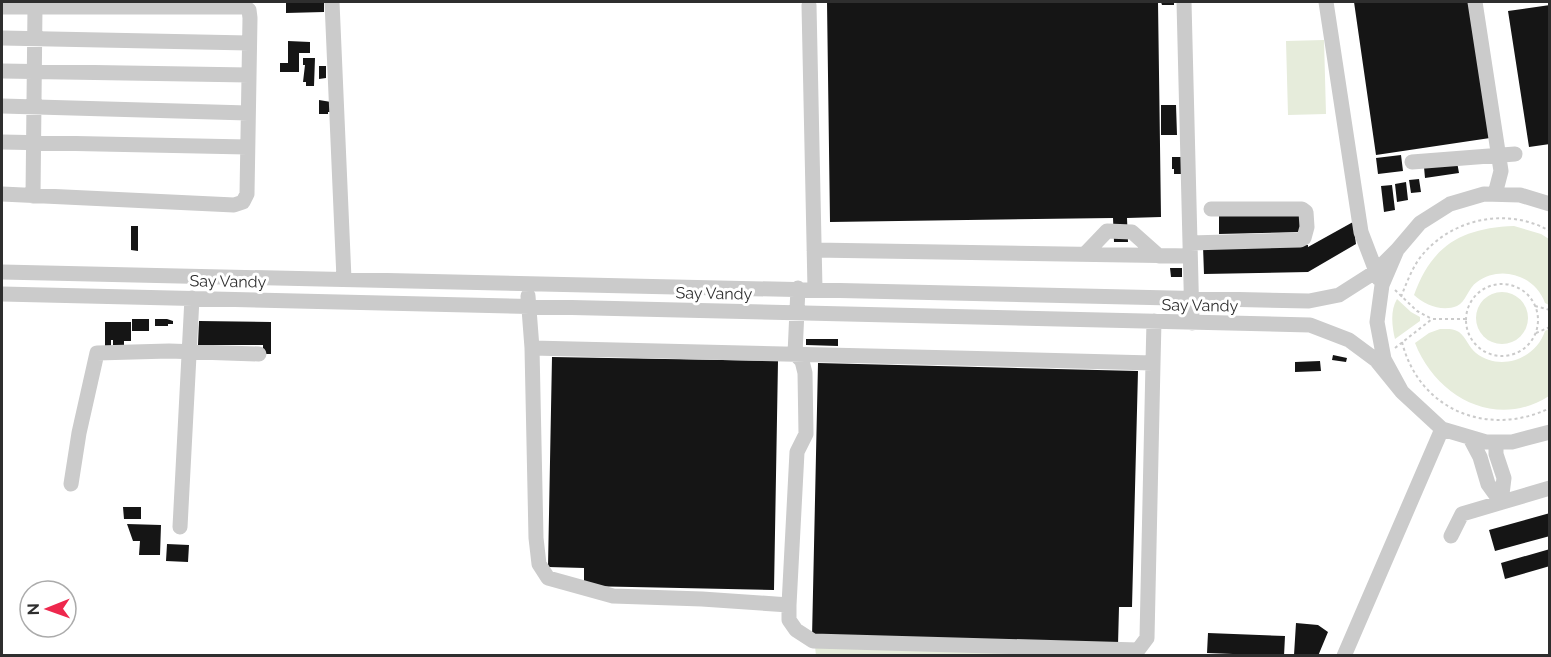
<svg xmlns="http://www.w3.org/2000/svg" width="1551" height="657" viewBox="0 0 1551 657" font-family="Raleway,sans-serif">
  <rect width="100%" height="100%" fill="#fff"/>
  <path fill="#e6ecdb" d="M1324 40 1326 114 1288 115 1286 41Z
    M1514 226 1541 234 1549 239V305L1545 303C1536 276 1501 264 1477 282 1468 288 1466 302 1457 306 1442 312 1425 305 1414 295 1432 245 1462 228 1514 226Z
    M1476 318a26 26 0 1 1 52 0a26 26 0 1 1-52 0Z
    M1397 299 1411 312 1420 317V321L1395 339C1392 327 1390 310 1397 299Z
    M1440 329C1446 329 1453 328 1459 332 1466 337 1469 348 1476 353 1500 372 1536 359 1545 331L1549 329V396C1496 430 1436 397 1415 343L1429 333Z
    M815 646 1053 652V655L816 656Z"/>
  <path fill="#151515" d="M286 2H324V12L286 13Z
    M827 2H1158L1161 217 1127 218 1128 242H1114L1113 218 830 222Z
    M1161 2H1174V5H1162Z
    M1354 2H1470L1490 138 1376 155Z
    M1550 5V144L1529 147 1508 11Z
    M288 41 310 42V53H299V72H280V63H288Z
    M303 58H315L314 86H306V82H303L305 65H303Z
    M319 66H326V78L319 79Z
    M319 100 331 102V112H328V114H319Z
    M1161 105H1176L1177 135H1161Z
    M1401 155 1403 171 1378 174 1376 158Z
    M1172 157H1181V174H1174V169H1172Z
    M1457 162 1459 173 1425 178 1424 167Z
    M1419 179 1421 192 1411 193 1409 180Z
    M1406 182 1408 200 1397 202 1395 184Z
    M1392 185 1395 210 1384 212 1381 186Z
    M1302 210V232L1219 234V212Z
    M1353 222 1356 244 1308 272 1204 274 1203 246 1308 245V247Z
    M131 226H138V251L131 250Z
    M1170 268H1182V277H1171Z
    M132 319H149V331H132Z
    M155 319H167L173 321V324H168V326H155Z
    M199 321 271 322V354H263V345H198Z
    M105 322H131V341H124V345H113V340H111V346H105Z
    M806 339H838V346L806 345Z
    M1333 355 1347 358 1346 362 1332 360Z
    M552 357 778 361 774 590 584 586V568L548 567Z
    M1320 361 1321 371 1295 372V362Z
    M818 363 1138 371 1132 607H1119L1118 645 812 638Z
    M123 507H141V519H124Z
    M1550 513V536L1495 551 1489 530Z
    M127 524 161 525 160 555H139L140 541H133Z
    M167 544 189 545 188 562 166 561Z
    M1550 549V566L1505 579 1501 563Z
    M1296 623 1318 625 1328 632 1318 656 1294 655Z
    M1208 633 1285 636 1284 656 1207 653Z"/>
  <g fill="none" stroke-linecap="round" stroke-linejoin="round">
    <path stroke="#cbcbcb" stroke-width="2" stroke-dasharray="3 3" stroke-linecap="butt" d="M1466 320a36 36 0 1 1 72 0a36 36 0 1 1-72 0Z
      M1395 290 1417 311 1432 319
      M1401 297C1406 284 1411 271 1419 259 1449 219 1506 206 1550 231
      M1535 306 1550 310
      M1536 333 1550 327
      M1402 342C1419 410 1488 438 1550 408
      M1395 348 1432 319H1466"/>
    <path stroke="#cbcbcb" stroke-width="15" d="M332 2 344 279
      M1184 2 1192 323
      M1326 2 1361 232 1379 279
      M1475 2 1501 171 1495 194
      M809 5 815 289
      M2 7H245L249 10 250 18 247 194 243 202 234 205 2 194
      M2 38 249 43
      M2 71 249 75
      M2 106 248 113
      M2 142 247 147
      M1412 162 1515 154
      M33 196 35 7
      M1550 204 1520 195 1484 194 1450 204 1420 223 1397 250 1382 285 1377 322 1384 359 1402 392 1442 429 1486 442H1512L1550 432
      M1190 243 1300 240 1304 238 1307 227 1306 212 1302 209H1211
      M814 250 1190 256
      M1085 254 1107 231 1132 232 1159 256
      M2 272 1309 301 1339 295 1375 272 1397 250
      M2 294 1310 325 1349 340 1376 360 1402 392
      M528 296 532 348 536 538 539 564 548 578 613 596 702 599 789 605
      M532 348C739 352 946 358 1153 363L1147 638 1138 650 813 641 796 630 789 620V605L797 452 806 434 805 373 802 361 795 354 798 288
      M1153 363 1154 321
      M1470 438 1480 457 1488 484 1501 502
      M1496 442V454L1504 478 1501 502
      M71 484 79 433 97 353 169 351 259 354
      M180 527 192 298
      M1451 536 1462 514 1550 488
      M1344 656 1442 429"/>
  </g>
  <g text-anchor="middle" stroke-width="6" stroke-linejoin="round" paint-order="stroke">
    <g font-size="16" fill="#2e2e2e" stroke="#fff">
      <text transform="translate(228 281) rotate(1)" y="6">Say Vandy</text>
      <text transform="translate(714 293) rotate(1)" y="6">Say Vandy</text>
      <text transform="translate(1200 305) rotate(1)" y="6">Say Vandy</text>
    </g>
  </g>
  <rect width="1551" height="657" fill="none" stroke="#2e2e2e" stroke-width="6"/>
  <g transform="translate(48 609) rotate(269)"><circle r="28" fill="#ffffff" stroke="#ababab" stroke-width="1.5"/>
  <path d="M0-4.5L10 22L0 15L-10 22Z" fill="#ee274d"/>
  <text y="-9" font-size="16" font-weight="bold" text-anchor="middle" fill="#2e2e2e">N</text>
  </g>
</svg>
